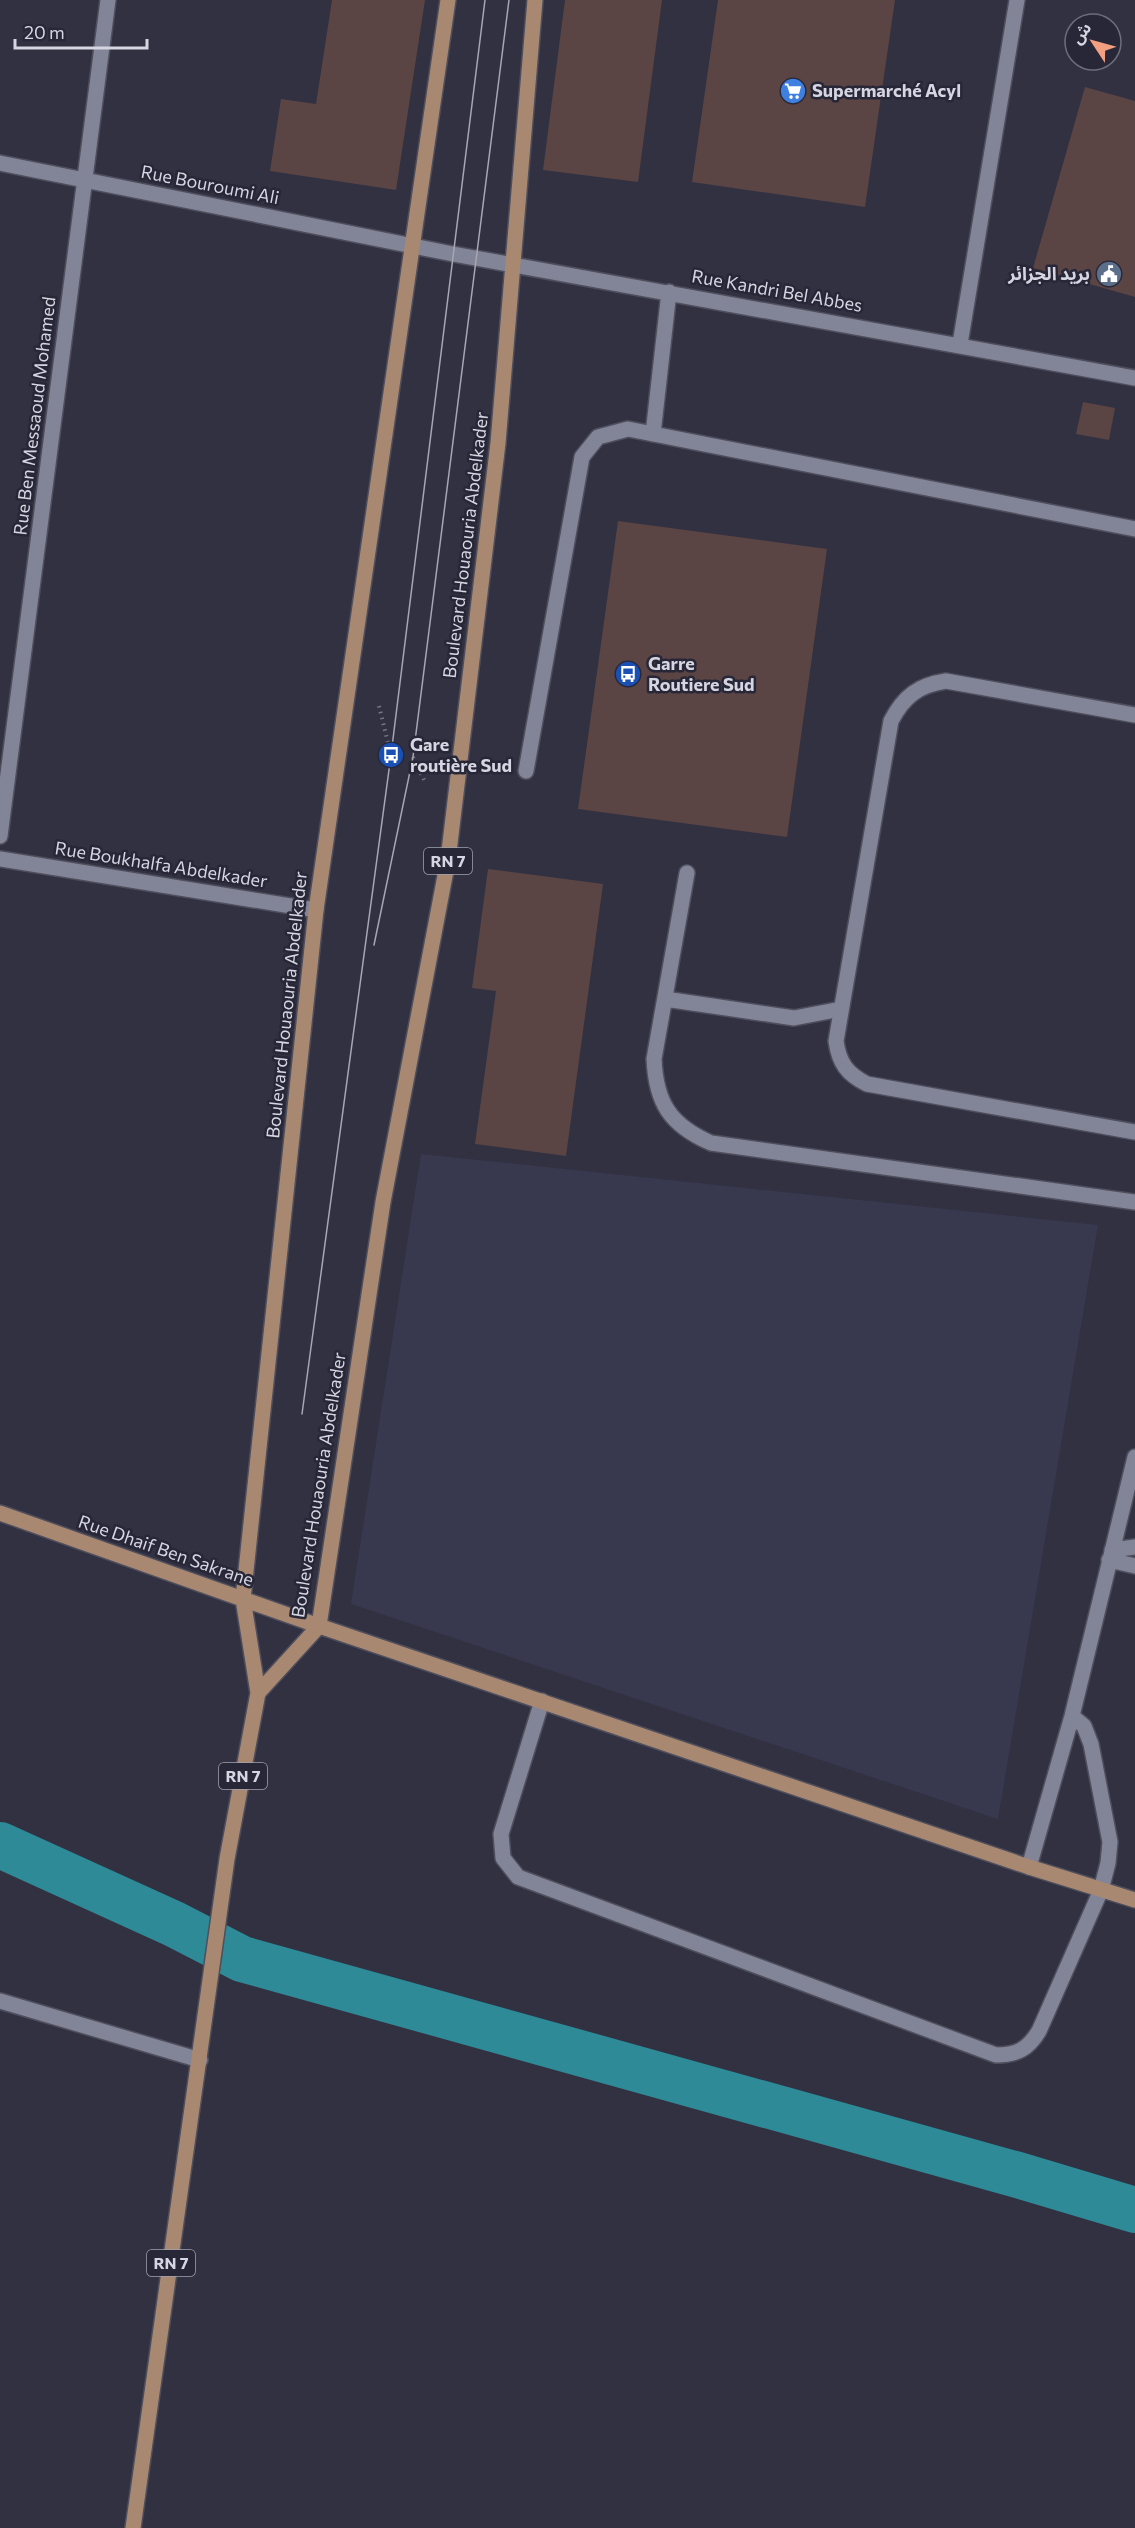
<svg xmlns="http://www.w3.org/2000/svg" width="1135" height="2528" viewBox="0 0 1135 2528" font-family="Commissioner,'Noto Sans Arabic',sans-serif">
  <rect width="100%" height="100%" fill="#313142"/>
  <path fill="#38384f" d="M421 1154 1098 1225 998 1819 351 1604Z"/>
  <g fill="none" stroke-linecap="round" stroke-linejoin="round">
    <path stroke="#2d8a96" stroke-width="46" d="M0 1845 174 1924 242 1959 1018 2175 1135 2210"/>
  </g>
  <path fill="#5a4444" d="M332 0H425L396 190 270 171 281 99 316 104Z
    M565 0H662L638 182 543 170Z
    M718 0H895L865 207 692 182Z
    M1085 87 1135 101V297L1033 268Z
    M1083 402 1115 408 1109 440 1076 434Z
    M618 521 827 549 787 837 578 809Z
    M488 869 603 884 566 1156 475 1144 496 991 472 988Z"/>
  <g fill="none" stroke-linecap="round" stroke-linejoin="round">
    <g stroke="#4e4e5c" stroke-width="18">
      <path id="minor" d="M0 163 453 254 1135 378
        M960 344 1017 0
        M653 434 669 292
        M1135 715 946 681C919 685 904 696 891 721L836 1041C839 1063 847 1074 867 1084L1135 1132
        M526 771 582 457 598 437 628 429 1135 529
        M0 836 108 0
        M0 859 316 910
        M687 873 654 1059C656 1103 670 1125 711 1143L1135 1202
        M665 999 794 1018 841 1009
        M1112 1550 1135 1547
        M1109 1560 1135 1566
        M542 1701 501 1834 503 1858 518 1877 996 2055C1017 2055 1028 2049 1039 2031L1101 1890 1108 1863 1110 1842 1091 1744 1084 1726 1072 1716
        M1029 1867 1072 1716 1135 1457
        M0 2001 200 2060"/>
    </g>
    <g stroke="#4e4e5c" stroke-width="18">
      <path id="major" d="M0 1513 319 1626 1029 1867 1135 1900
        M258 1693 319 1626 383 1202 448 860 498 443 535 0
        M133 2528 227 1859 258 1693 243 1599 316 910 448 0"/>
    </g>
    <path stroke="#757584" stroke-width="4" stroke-dasharray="1.5 4.5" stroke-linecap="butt" d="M379 706 391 755
      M413 757 425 782"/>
    <use href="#minor" stroke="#828497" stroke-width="15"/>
    <use href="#major" stroke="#a98871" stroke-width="15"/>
    <path stroke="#a6a7b3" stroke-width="1.5" d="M374 945 413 757 509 0
      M302 1414 391 755 485 0"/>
  </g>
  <defs>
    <g id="supermarket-disc" transform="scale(1.35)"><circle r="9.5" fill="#3f7fe0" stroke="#272738"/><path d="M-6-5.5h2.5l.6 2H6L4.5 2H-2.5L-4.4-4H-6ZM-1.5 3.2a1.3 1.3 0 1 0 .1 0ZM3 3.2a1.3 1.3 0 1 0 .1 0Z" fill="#fff"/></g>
    <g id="civic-disc" transform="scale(1.35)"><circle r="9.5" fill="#5c6f8a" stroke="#272738"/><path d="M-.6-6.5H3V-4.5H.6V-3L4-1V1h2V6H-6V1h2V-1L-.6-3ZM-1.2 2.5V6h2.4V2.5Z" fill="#fff"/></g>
    <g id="bus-disc" transform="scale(1.35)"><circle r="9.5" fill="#1a4fb4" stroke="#272738"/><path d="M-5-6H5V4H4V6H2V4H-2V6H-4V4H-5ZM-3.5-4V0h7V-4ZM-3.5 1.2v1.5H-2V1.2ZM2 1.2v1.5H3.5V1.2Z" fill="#fff"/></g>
  </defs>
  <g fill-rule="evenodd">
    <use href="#supermarket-disc" x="793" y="91"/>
    <use href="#civic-disc" x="1109" y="274"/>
    <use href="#bus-disc" x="628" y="674"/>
    <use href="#bus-disc" x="391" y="755"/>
  </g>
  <g text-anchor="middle" stroke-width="5" stroke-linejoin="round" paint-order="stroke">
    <g fill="#272738" stroke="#a1a2ae" stroke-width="1.5">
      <rect x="424" y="848" width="48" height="26" rx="4.5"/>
      <rect x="219" y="1763" width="48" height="26" rx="4.5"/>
      <rect x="147" y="2250" width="48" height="26" rx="4.5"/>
    </g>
    <g font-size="16" font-weight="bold" fill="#d5d6e1">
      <text x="448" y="867">RN 7</text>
      <text x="243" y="1782">RN 7</text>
      <text x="171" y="2269">RN 7</text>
    </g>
    <g font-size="18" font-weight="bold" fill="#d5d6e1" stroke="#272738" text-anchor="start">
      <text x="812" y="97">Supermarché Acyl</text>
      <text x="1090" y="280" text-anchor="end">بريد الجزائر</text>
      <text x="648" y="670">Garre<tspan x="648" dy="21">Routiere Sud</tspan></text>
      <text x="410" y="751">Gare<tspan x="410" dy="21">routière Sud</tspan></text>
    </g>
    <g font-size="18" fill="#d5d6e1" stroke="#272738">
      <text transform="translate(210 185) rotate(11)" y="6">Rue Bouroumi Ali</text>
      <text transform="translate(777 291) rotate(10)" y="6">Rue Kandri Bel Abbes</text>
      <text transform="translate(35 416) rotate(-83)" y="6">Rue Ben Messaoud Mohamed</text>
      <text transform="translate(466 545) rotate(-83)" y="6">Boulevard Houaouria Abdelkader</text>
      <text transform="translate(161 865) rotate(9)" y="6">Rue Boukhalfa Abdelkader</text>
      <text transform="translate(287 1005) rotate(-84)" y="6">Boulevard Houaouria Abdelkader</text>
      <text transform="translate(319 1485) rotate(-81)" y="6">Boulevard Houaouria Abdelkader</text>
      <text transform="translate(166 1551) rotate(19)" y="6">Rue Dhaif Ben Sakrane</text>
    </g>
  </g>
  <g transform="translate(1093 42) rotate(306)"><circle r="28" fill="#272738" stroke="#6d6d7c" stroke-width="1.5"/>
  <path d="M0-4.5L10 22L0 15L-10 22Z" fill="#f2a080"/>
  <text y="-9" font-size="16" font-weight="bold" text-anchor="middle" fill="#d5d6e1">ش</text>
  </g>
  <path d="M15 39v9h132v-9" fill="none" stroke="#d5d6e1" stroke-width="3"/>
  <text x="24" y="39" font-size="18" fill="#d5d6e1" stroke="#272738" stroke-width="4.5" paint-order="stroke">20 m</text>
</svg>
